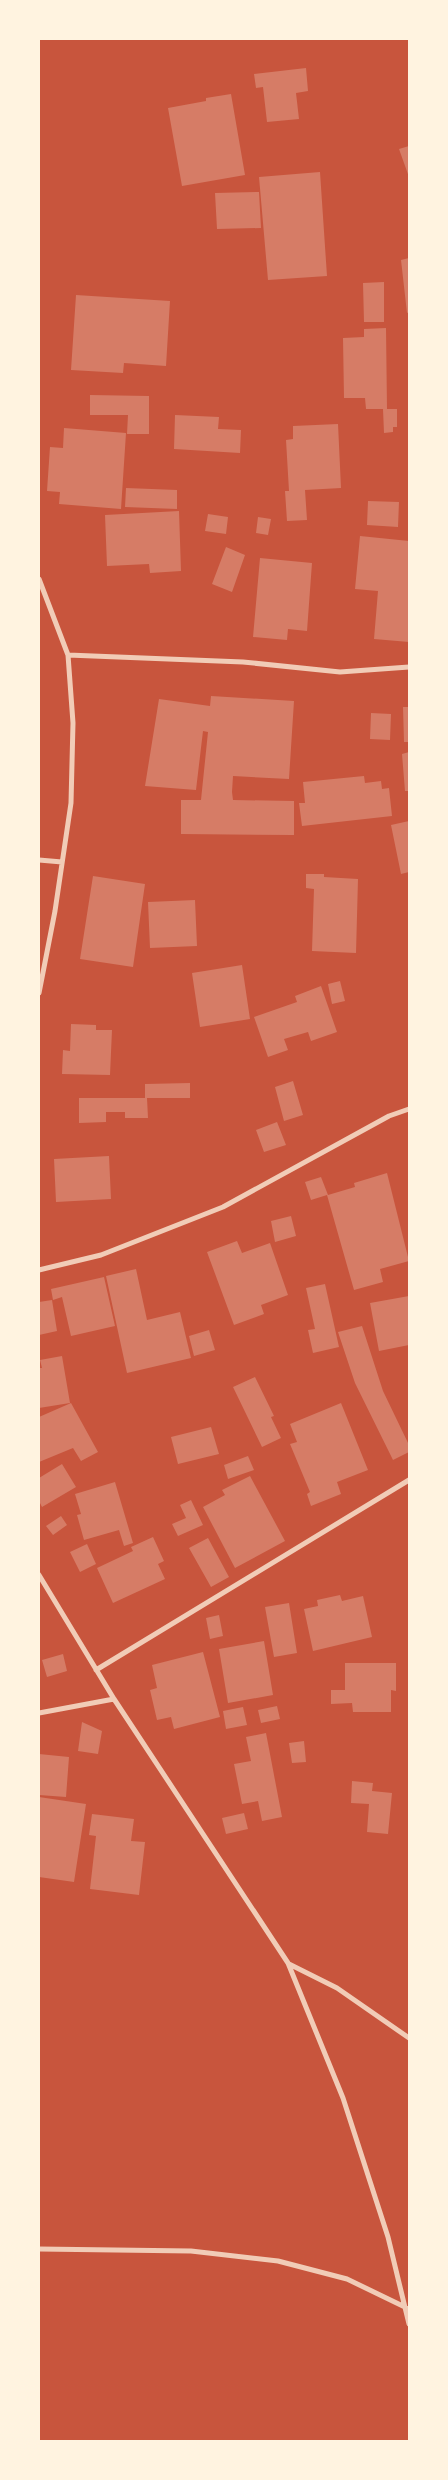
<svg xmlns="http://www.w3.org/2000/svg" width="448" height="2480" viewBox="0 0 448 2480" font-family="'IBM Plex Sans',sans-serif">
  <rect width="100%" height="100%" fill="#c8553d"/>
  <path fill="#d67c66" d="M306 68 308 91 296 93 299 119 267 122 263 87 256 88 254 74Z
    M231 94 245 175 182 186 168 108 206 101V98Z
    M409 146V177L399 149Z
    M320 172 327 276 268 280 259 177Z
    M259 192 261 228 217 229 215 193Z
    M409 258V312L407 313 401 260Z
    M384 282V322H364L363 283Z
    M76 295 170 301 166 366 124 363 123 373 71 370Z
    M386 328 387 409H397V427H393V432L384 433 383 409H366L365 398H344L343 338 364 337V329Z
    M90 395 149 396V434H127L128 415H90Z
    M175 415 219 417 218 429 241 430 240 453 174 449Z
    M338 424 341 488 305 490 307 520 287 521 285 491H289L286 440 293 439V426Z
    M64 428 126 433 121 509 59 504 60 492 47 491 50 447 63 448Z
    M126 488 177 490V509L125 507Z
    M368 501 399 502 398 527 367 525Z
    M179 511 181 571 150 573 149 564 107 566 105 515Z
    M208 514 228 517 226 534 205 531Z
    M258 517 271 519 268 535 256 533Z
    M360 536 409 541V642L374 639 378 591 355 589Z
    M226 547 245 555 232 592 212 584Z
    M260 558 312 563 307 631 288 629 287 640 253 637Z
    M211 696 294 701 289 779 233 776 232 792 233 800 294 801V835L181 834V800H201L208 732 203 731 196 790 145 786 159 699 210 706Z
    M403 707H409V742H404Z
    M371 713 391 714 390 740 370 739Z
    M409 752V791H405L402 754Z
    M364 776 365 783 381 781 382 789 389 788 392 816 302 826 299 803H305L303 782Z
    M409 821V872L401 874 391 825Z
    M306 874H324V877L358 879 356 953 312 951 314 889 306 888Z
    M93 876 145 884 133 967 80 959Z
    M195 900 197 946 150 948 148 902Z
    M242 965 250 1019 200 1027 192 973Z
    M340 981 345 1001 332 1004 328 984Z
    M321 986 337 1032 311 1041 308 1032 284 1039 288 1050 268 1057 254 1017 297 1002 295 996Z
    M71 1024 96 1025V1030H112L110 1075 62 1074 63 1050 70 1051Z
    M293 1081 303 1115 284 1121 275 1087Z
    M190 1083V1098H147L148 1118H125V1112H106V1122L79 1123V1098H145V1084Z
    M277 1122 286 1145 264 1152 256 1130Z
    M109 1156 111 1199 56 1202 54 1159Z
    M387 1173 409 1261 380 1269 383 1282 354 1290 327 1195 311 1200 305 1182 321 1177 328 1195 355 1187 354 1183Z
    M291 1216 296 1236 275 1242 271 1221Z
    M237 1241 242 1253 270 1243 288 1295 261 1305 264 1314 234 1325 207 1252Z
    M136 1269 147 1320 180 1312 191 1358 127 1373 106 1276Z
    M104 1277 115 1326 71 1336 62 1297 53 1300 51 1289Z
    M325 1284 339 1347 313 1353 308 1330 315 1329 306 1288Z
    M409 1296V1345L379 1351 370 1303Z
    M52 1300 57 1331 39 1335V1302Z
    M362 1326 383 1391 409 1445V1452L393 1460 355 1383 338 1332Z
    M209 1330 215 1350 194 1356 189 1336Z
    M62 1356 70 1403 39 1408V1368H42L40 1360Z
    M255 1377 274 1416 271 1417 281 1438 262 1447 233 1387Z
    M71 1403 98 1452 81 1461 73 1448 39 1462V1417Z
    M341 1403 368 1470 337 1482 341 1494 311 1506 307 1494 310 1492 290 1444 297 1442 290 1424Z
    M211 1427 219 1454 178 1464 171 1437Z
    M248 1456 254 1470 228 1479 224 1465Z
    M62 1464 76 1487 42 1507 39 1501V1478Z
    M250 1476 285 1541 235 1568 203 1507 225 1495 222 1490Z
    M115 1482 133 1543 124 1546 119 1530 84 1540 77 1515 81 1514 75 1494Z
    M191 1500 203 1525 178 1536 172 1524 186 1518 180 1505Z
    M61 1516 67 1525 53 1535 46 1526Z
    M153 1537 164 1561 158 1564 165 1579 113 1603 97 1568 133 1551 131 1547Z
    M208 1538 229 1577 211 1587 189 1548Z
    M87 1544 96 1564 80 1572 70 1552Z
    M340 1595 342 1601 363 1596 372 1637 313 1651 304 1609 318 1606 317 1600Z
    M289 1603 297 1653 274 1657 265 1607Z
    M219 1615 223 1636 210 1639 206 1618Z
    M264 1641 273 1695 228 1703 219 1649Z
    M203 1652 220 1717 174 1729 171 1717 157 1720 150 1690 157 1688 152 1665Z
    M63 1654 67 1671 47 1677 42 1660Z
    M345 1663H396V1691L391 1690V1712H353L352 1703 331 1704V1690H345Z
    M277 1706 280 1719 261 1723 258 1710Z
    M243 1707 247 1725 226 1729 223 1711Z
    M82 1722 102 1731 98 1754 78 1751Z
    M266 1733 282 1817 262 1821 258 1801 242 1804 234 1764 251 1761 246 1737Z
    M304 1741 306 1762 292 1763 289 1743Z
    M39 1754 69 1757 66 1797 39 1795Z
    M352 1781 373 1783 372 1791 392 1793 388 1834 367 1832 369 1804 351 1803Z
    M39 1797 86 1804 74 1882 39 1877Z
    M244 1813 248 1829 226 1834 222 1818Z
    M92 1814 134 1819 131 1841 145 1842 139 1895 90 1889 96 1836 89 1835Z"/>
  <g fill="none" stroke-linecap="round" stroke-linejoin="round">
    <path stroke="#f1ccb7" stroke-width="5" d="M39 579 68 655 73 723 71 803 55 911 39 993
      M68 655 243 662 340 672 409 667
      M39 860 62 862
      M39 1270 101 1255 223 1207 389 1116 409 1109
      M39 1575 114 1699 288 1963 343 2098 388 2237 409 2324
      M96 1670 409 1480
      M39 1713 114 1699
      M289 1964 337 1988 409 2038
      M39 2249 191 2251 278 2261 347 2279 409 2309"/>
  </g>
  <rect width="448" height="2480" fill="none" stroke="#fff3e0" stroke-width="80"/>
</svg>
